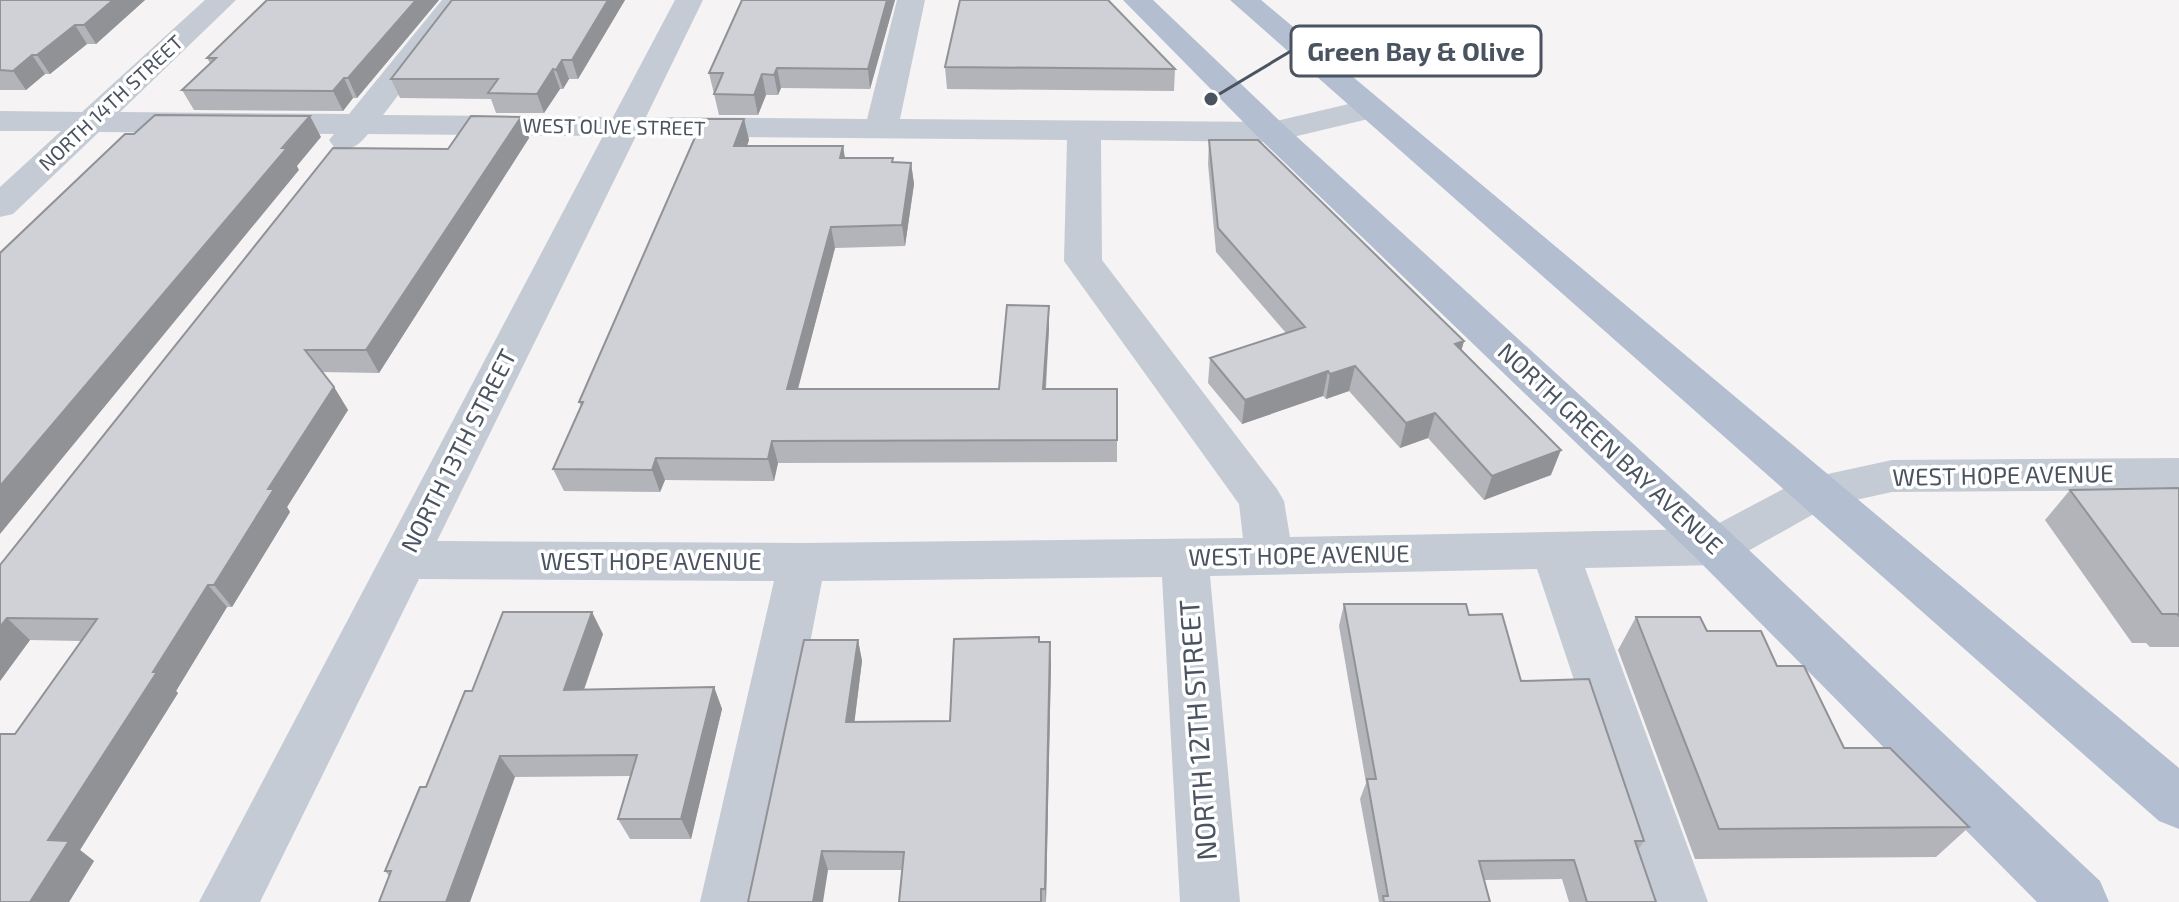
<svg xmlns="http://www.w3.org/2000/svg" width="2179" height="902" viewBox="0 0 2179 902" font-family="'Exo 2',sans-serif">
  <rect width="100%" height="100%" fill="#f5f3f3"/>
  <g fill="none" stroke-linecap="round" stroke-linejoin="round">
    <path fill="#c4cbd4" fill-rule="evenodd" d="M205 0H236L120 112 349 114 442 0H471L383 115 613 117 675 0H703L646 117 867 119 897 0H925L900 119 1272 122 1370 99 1381 102 1386 109 1381 116 1272 142 1101 140 1102 260 1277 489 1284 501 1290 537 1708 529 1800 480 1892 460 2179 458V490L1892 492 1828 506 1732 560 1715 565 1585 568 1708 902H1648L1537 569 1210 576 1240 902H1180L1162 577 822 581 760 902H700L774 581 419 579 260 902H199L603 136 368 134C357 147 351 151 334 147L329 140 334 134 99 132 13 214 0 217V187L61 131H0V111L82 112ZM636 136 1067 140 1064 261 1239 504 1243 538 802 543 437 541Z"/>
    <path fill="#b3bed0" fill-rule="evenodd" d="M1123 0H1153L1284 125 1732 534 2100 881 2109 902H2037L1698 560 1260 139Z
      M1230 0H1261L2179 768V829L2159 821Z"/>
  </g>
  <path fill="#b2b4b9" d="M0 0H145L96 44H87L50 74H45L26 90H0Z
    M439 0 357 98H353L343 111 194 110 182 90 210 63 207 58Z
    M452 0H625L578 79H569L563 89H560L544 113H496L491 99 400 98 391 79Z
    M742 0H895L870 89 781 88 778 95H766L758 115H719L709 73Z
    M945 67 1175 69 1174 91 947 89Z
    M521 117 529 138 379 373 322 372 334 387 348 410 287 507 290 512 232 607H227L176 691 178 693 80 850 94 861 69 902H0L15 734 81 641 30 640 0 681V565L448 149Z
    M744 119 749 140 747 146H843L845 158 911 163 914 184 905 246 835 248 798 389H999L1049 328 1046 389 1117 440V462L778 463 774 481 665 480 660 492 564 491 553 469 581 406 579 402Z
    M1209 140 1464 341 1461 351 1551 475 1484 500 1428 438 1400 448 1349 391 1326 399 1323 396 1242 424 1208 383 1210 358 1286 333 1216 252 1208 164Z
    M2179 488V647H2150L2146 643H2132L2045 520 2070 490Z
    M1344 604 1469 615 1644 841 1638 850 1656 902H1569L1562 879 1484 880 1490 902H1379L1360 799 1366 783 1339 626Z
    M1636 617 1707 631 1777 666 1844 748 1969 827 1936 857 1695 859 1618 650Z
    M603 634 584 690 714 687 722 709 691 839H630L618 819 630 776 515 777 389 876 385 871 472 691Z
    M858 640 862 661 854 722 950 721 1039 642 1051 663 1046 902H899L902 870H828L748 902Z"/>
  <path fill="#919296" d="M113 0H145L96 44 84 25Z
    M416 0H439L357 98 348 78Z
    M608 0H625L578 79 572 60Z
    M887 0H895L870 89 868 69Z
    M75 25 87 44 50 74 37 55Z
    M32 55 45 74 26 90 13 71Z
    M562 60 569 79 563 89 556 70Z
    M777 68 781 88 778 95 774 75Z
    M553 69 560 89 544 113 537 94Z
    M762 74 766 95 758 115 754 95Z
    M344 78 353 98 343 111 333 91Z
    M310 116 321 137 297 166 299 170 0 534V486Z
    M521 117 529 138 379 373 366 350Z
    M744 119 749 140 739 167 734 146Z
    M843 146 846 167 840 158Z
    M911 163 914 184 905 246 902 225Z
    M831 227 835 248 792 411 787 389Z
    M1049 306V328L1044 411 1043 389Z
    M1464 341 1457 366 1455 344Z
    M1355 366 1349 391 1326 399 1330 374Z
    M1328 371 1323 396 1242 424 1245 400Z
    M334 387 348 410 287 507 290 512 232 607 214 585 268 489Z
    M1435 413 1428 438 1400 448 1406 423Z
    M772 441 778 463 774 481 768 459Z
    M1561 450 1551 475 1484 500 1492 476Z
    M656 458 665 480 660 492 652 470Z
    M208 585 227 607 176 691 178 693 80 850 94 861 69 902H30L48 840Z
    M592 612 603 634 576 712 564 690Z
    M7 618 30 640 0 681V627Z
    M858 640 862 661 852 742 846 722Z
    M1050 642 1051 663 1046 902 1045 889Z
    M714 687 722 709 691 839 681 819Z
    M500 756 515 777 470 902H446Z
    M822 851 828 870 823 902H813Z"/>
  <path fill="#cfd1d7" stroke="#919296" stroke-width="2" d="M0 0H113L84 25H75L37 55H32L13 71 0 70Z
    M267 0H416L348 78H344L333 91 182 90 216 58H207Z
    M452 0H608L572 60H562L556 70 553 69 537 94 488 93 498 79H391Z
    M742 0H887L868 69 777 68 774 75 762 74 754 95 714 94 723 73H709Z
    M960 0H1108L1175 69 945 67Z
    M155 115 310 116 282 148H287L0 486V253L125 134H134Z
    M471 116 521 117 366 350H305L334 387 268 489H274L214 585H208L153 672H157L48 840 69 841 30 902H0V734H15L97 619 7 618 0 627V565L333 148 448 149Z
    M703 119H744L734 146H843L840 158H893L892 162 911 163 902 225 831 227 787 389H999L1007 305 1049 306 1043 389H1117V440L772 441 768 459 656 458 652 470 553 469 583 402H579Z
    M1209 140H1258L1464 341 1455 344 1561 450 1492 476 1435 413 1406 423 1355 366 1330 374 1328 371 1245 400 1210 358 1305 327 1218 228Z
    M2179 488V616L2177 614H2162L2070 490Z
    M1344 604H1466L1469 615 1502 614 1521 681 1589 679 1644 841H1635L1656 902H1587L1574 860 1479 861 1490 902H1384L1383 896H1388L1367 779H1376Z
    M503 612H592L564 690 714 687 681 819H618L637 755 500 756 446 902H379L391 871H385L420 787H426L465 691H472Z
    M1636 617H1700L1707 631H1761L1777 666H1804L1844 748H1890L1969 827 1719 829Z
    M1039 637V642H1050L1045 889H1041V902H899L904 852 822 851 813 902H748L804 640H858L846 722 950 721 954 639Z"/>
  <g text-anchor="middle" stroke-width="7" stroke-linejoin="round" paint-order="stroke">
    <g font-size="20" fill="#4a5360" stroke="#fff">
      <text transform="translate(111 103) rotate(-43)" y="7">NORTH 14TH STREET</text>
      <text transform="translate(614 127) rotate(1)" y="7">WEST OLIVE STREET</text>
    </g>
    <g font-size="24" fill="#4a5360" stroke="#fff">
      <text transform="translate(1610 449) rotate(43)" y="8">NORTH GREEN BAY AVENUE</text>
      <text transform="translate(459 451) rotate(-63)" y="8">NORTH 13TH STREET</text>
      <text transform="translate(2003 476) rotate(-1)" y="8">WEST HOPE AVENUE</text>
      <text transform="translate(1299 556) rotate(-1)" y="8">WEST HOPE AVENUE</text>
      <text x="651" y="570">WEST HOPE AVENUE</text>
    </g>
    <g font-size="28" fill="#4a5360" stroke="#fff">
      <text transform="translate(1198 730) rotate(-94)" y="10">NORTH 12TH STREET</text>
    </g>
  </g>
  <path fill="none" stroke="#4a5360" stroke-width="3" d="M1211 99L1291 51"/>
  <circle fill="#4a5360" stroke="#fff" stroke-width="3" cx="1211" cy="99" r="8"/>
  <rect fill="#fff" stroke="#4a5360" stroke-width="3" x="1291" y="26" width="250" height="50" rx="8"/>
  <g font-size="26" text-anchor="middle" font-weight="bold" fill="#4a5360">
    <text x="1416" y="61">Green Bay &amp; Olive</text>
  </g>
</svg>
